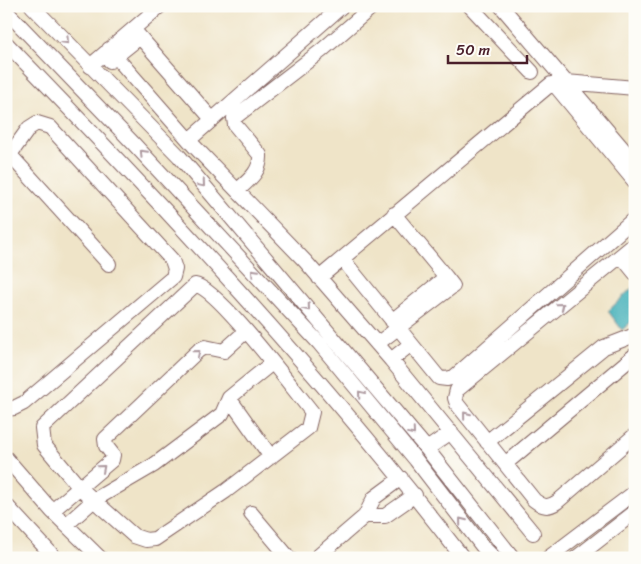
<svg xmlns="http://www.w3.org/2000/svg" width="641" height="564" viewBox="0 0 641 564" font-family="Sriracha,sans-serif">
  <rect width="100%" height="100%" fill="#fdfcf7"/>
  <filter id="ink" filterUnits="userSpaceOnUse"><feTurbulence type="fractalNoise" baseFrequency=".02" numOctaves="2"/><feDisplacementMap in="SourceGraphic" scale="10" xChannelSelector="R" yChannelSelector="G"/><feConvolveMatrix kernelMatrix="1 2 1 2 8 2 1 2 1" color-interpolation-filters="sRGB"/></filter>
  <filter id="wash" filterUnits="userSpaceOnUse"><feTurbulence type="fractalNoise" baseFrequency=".0096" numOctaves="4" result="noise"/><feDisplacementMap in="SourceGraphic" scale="20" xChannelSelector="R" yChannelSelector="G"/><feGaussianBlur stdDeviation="1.12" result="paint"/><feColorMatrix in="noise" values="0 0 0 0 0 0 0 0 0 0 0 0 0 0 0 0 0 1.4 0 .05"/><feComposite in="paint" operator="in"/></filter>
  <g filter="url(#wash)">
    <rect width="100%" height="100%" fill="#efe4c8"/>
    <path fill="#3fafb8" stroke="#446772" d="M635 285V319L622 330 608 311Z"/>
  </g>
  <g filter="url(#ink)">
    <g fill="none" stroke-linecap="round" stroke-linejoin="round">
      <g stroke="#846462" stroke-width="16">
        <path id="minor" d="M32 6 179 156 427 449 513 558
          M470 6 532 72
          M501 6 635 163
          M6 11 133 143 319 343 416 460 483 547 494 558
          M140 37 211 118
          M6 43C166 208 323 376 463 558
          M109 49 194 146 305 261 391 360 533 533
          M110 61 140 37 133 29
          M90 66 160 6
          M566 82 635 88
          M189 140 342 6
          M10 155 109 264
          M6 160 29 128 37 123 50 127 172 260 175 269 173 277 24 403 14 408 6 409
          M238 190C249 180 261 171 260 155L235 125 234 118 321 51 373 6
          M394 214 446 277
          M635 244 457 390 455 398 457 404 534 500C543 507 548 508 557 502L635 435
          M622 257 635 273
          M348 266 439 378 447 379 454 377 635 218
          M319 278 551 84H554L635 182
          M195 285C217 287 294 390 312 412L308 428 226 491 155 539 146 540 134 536 80 488 44 445 42 428Z
          M377 344 453 286 446 277 392 321
          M391 360 411 344
          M229 398 271 457
          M487 442 604 347 635 335
          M427 449 451 432
          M6 458 52 511 100 558
          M505 464 635 355
          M6 505 55 558
          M52 511 112 460 113 455 106 446 105 439 199 350 205 347 224 351 246 331
          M251 513 289 558
          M365 516H385L415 495
          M66 525 94 500 154 465 222 414 229 398 272 363
          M316 558 365 516 374 498 401 478
          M548 558 635 492
          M576 558 635 512"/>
      </g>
      <use href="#minor" stroke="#fff" stroke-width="14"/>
    </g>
    <defs><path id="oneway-chevron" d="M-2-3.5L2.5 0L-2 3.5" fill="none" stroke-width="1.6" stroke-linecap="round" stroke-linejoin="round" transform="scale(1.25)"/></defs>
    <g stroke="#ae9aa0">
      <use href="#oneway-chevron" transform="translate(66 41) rotate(46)"/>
      <use href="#oneway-chevron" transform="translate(143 153) rotate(-133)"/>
      <use href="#oneway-chevron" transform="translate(202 184) rotate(50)"/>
      <use href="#oneway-chevron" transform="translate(254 272) rotate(-133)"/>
      <use href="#oneway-chevron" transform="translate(561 306) rotate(-39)"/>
      <use href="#oneway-chevron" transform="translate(307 308) rotate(50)"/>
      <use href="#oneway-chevron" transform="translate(197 353) rotate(-40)"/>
      <use href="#oneway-chevron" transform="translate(361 394) rotate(-130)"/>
      <use href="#oneway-chevron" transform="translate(466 415) rotate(-129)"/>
      <use href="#oneway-chevron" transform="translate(412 432) rotate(50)"/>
      <use href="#oneway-chevron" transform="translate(102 468) rotate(-41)"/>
      <use href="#oneway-chevron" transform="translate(462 521) rotate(-129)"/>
    </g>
  </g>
  <rect width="641" height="564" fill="none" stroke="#fdfcf7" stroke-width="25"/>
  <path d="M448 55v8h79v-8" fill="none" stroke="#4a1f2b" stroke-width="2.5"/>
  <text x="456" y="55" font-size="15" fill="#4a1f2b" stroke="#fdfcf7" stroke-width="4" paint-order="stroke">50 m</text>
</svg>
